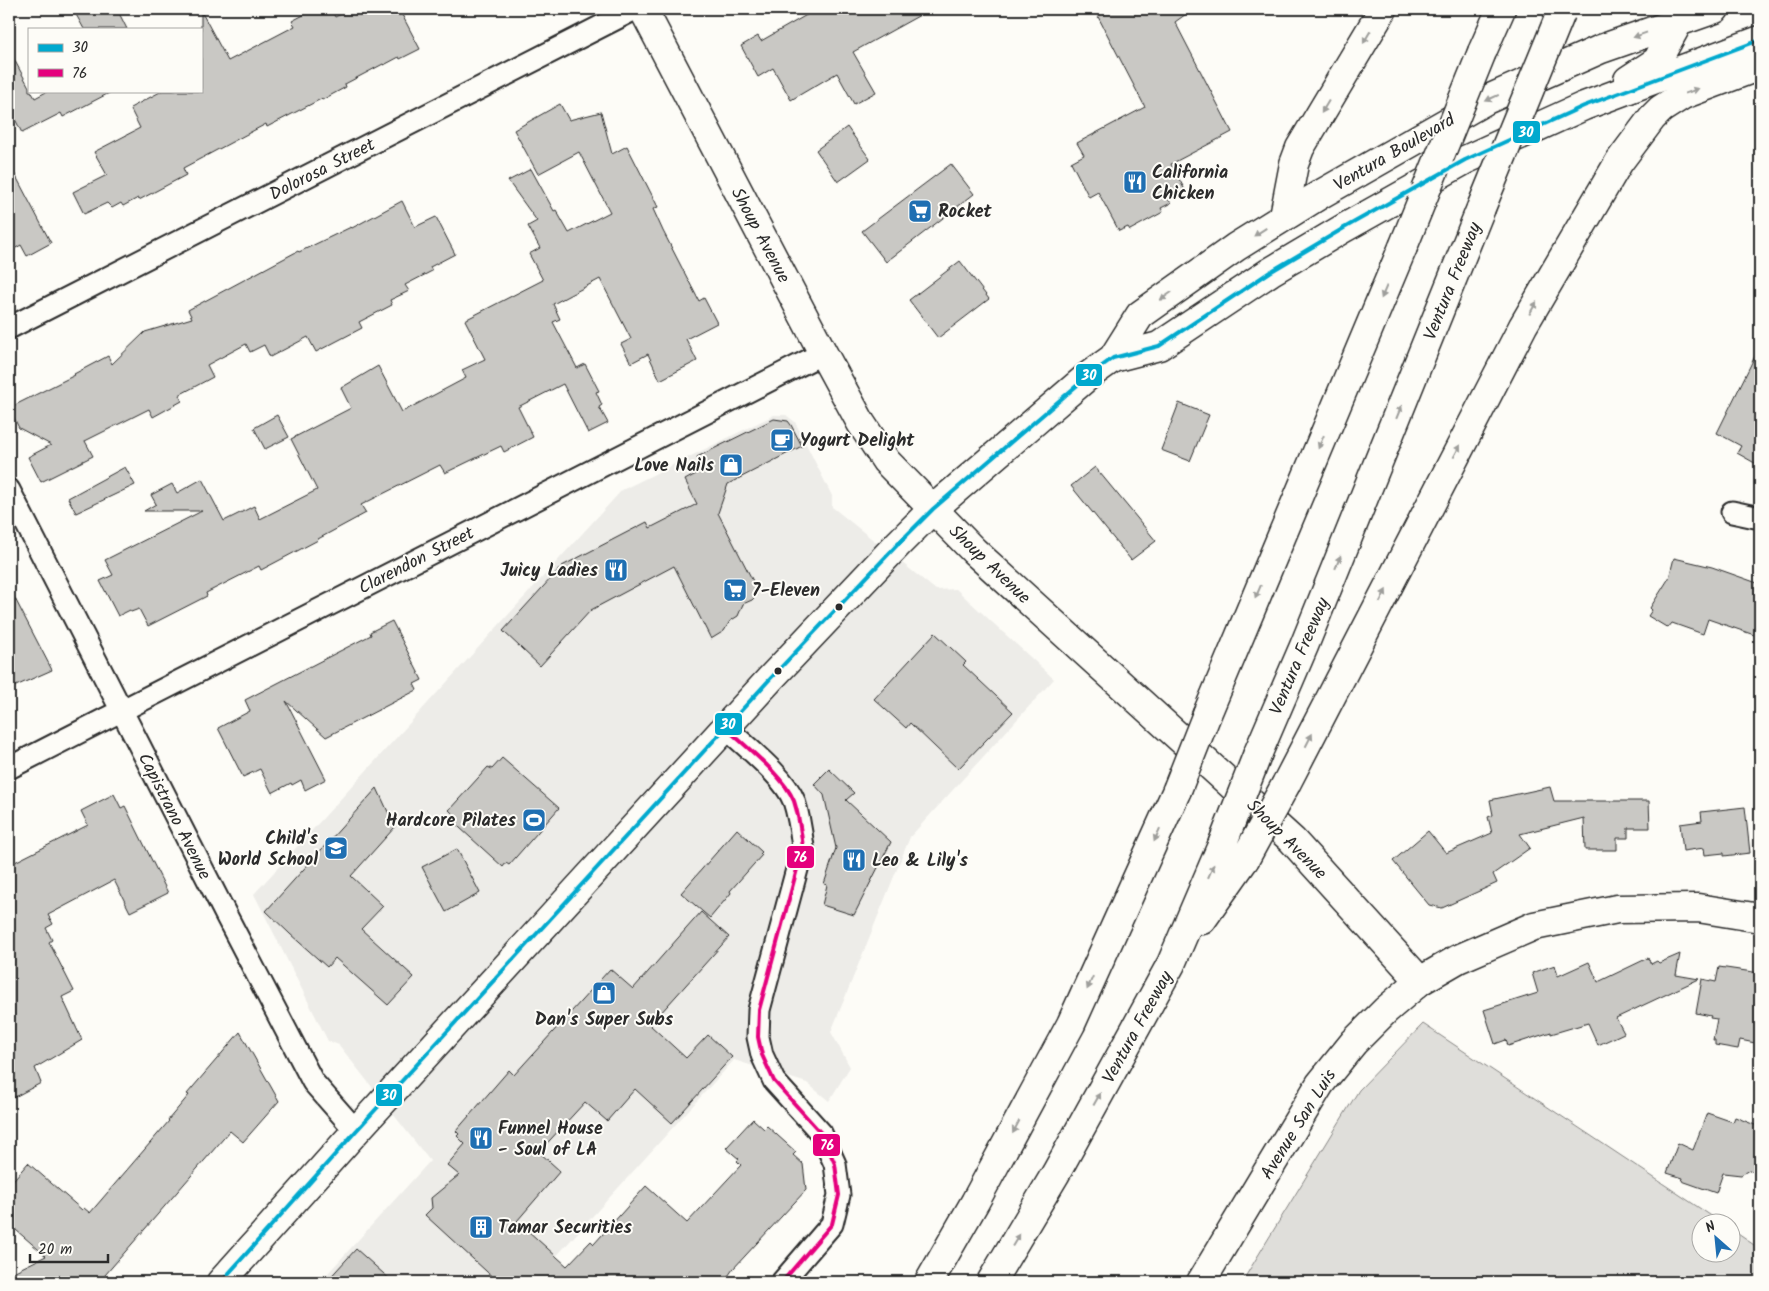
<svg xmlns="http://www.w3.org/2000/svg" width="1769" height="1291" viewBox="0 0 1769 1291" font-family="Kalam,sans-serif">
  <rect width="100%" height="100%" fill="#fdfcf7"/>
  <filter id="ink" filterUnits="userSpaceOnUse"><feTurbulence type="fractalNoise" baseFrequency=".02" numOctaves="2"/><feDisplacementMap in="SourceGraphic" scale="10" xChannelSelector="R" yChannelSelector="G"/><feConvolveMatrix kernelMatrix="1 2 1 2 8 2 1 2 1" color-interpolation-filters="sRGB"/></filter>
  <g filter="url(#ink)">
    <path fill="#edece8" d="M774 415H786L795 422 832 496V507L936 590 956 589 1054 679 910 837 831 1032 850 1067 829 1101 807 1083 734 1060 533 1282H320L430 1161 339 1045 328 1041 254 894 622 490Z"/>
    <path fill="#dfdeda" stroke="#858482" d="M1423 1024 1722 1223 1702 1224V1254H1732V1230L1760 1249V1282H1242L1359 1090Z"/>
    <path fill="#c9c8c4" stroke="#2b2b2b" d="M73 9H117L127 29H84Z
      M315 9H331L335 17 351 9H399L420 49 400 59 399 57 384 65 383 64 345 84 346 87 322 100 321 99 267 127 266 124 183 168 186 175 139 200 138 198 123 206 121 203 112 208 107 203 84 214 73 192 107 175 94 152 140 128 130 108 162 91H201V11L228 61 295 26 292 21Z
      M817 9H931L853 52 876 92 854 104 837 73 791 100 773 68 758 77 741 46 758 36 761 41Z
      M1094 9H1193L1175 22 1232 132 1171 164 1185 190 1168 199 1171 203 1161 208 1163 212 1130 230 1128 227 1119 231 1098 192 1089 197 1071 162 1084 155 1077 143 1145 107Z
      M9 50 29 87V91H31L35 98 48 91H113L63 117 61 113 22 133 9 107Z
      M560 104 569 120 601 112 612 154 627 146 658 207 653 209 663 231 699 301 704 298 717 323 686 339 697 361 660 380 648 354 631 363 621 344 631 339 600 279 553 304 560 319 553 322 577 368 585 364 599 391 596 392 602 405 599 407 608 423 588 433 563 384 518 407 533 437 504 452 501 446 445 473 440 465 361 505 366 513 318 539V540L261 570 259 566 206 593 207 596 148 626 139 609 131 612 130 610 118 616 100 581 113 575 105 560 202 511H144L156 504 151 495 172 484 177 493 202 479 224 521 254 506 260 519 317 490 291 439 351 408 341 388 378 366 402 412 466 378 462 370 485 359 465 320 543 280 529 254 540 248 528 226 537 221 508 181 531 169 554 211 556 210 569 233 610 212 579 152 538 174 514 130Z
      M847 127 870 159 838 182 816 150Z
      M9 163 51 243 27 256 21 245 9 252Z
      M951 164 974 194 886 262 862 231Z
      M402 201 415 227 436 217 455 254 430 267 432 271 405 285 409 291 390 300 392 305 359 322 362 328 316 352 308 337 270 357 264 345 250 352 246 344 207 365 213 377 179 395 182 401 153 417 149 409 85 441 93 456 41 482 28 457 51 445 19 428 9 408 75 375 74 374 108 356 112 364 145 332 192 318 188 310 298 251 299 252 351 227 352 228Z
      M960 261 989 299 938 338 909 300Z
      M1760 346V466L1737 453 1741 446 1717 433Z
      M1179 403 1209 415 1190 461 1161 450Z
      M277 415 289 437 265 449 254 428Z
      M774 419 788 421 791 425 802 446 728 484 718 513 756 587V596L752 600 743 604 738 616 730 621 724 631 711 639 674 566 591 610 540 666 503 631 562 566 647 522 650 528 697 504 685 480 703 470 697 457Z
      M125 467 135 485 76 513 68 498Z
      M1095 467 1156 541 1131 560 1071 486Z
      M1674 558 1712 567 1760 584V637L1708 619 1703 634 1672 623 1668 628 1648 616 1652 610 1650 608 1669 578Z
      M9 587 52 670 9 689Z
      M392 621 422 680 414 684 417 690 326 737 286 701 326 779 305 790 301 780 292 785 291 783 272 793 260 769 243 777 218 728 250 711 245 700 371 635 370 632Z
      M935 633 966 662 963 665 1013 712 958 769 910 723 906 728 874 699Z
      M502 758 559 808 509 865 506 863 503 867 449 818 453 814 449 810 488 767 492 769Z
      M829 769 854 793 846 800 891 842 854 915 822 905 827 885 824 884 836 848 824 795 814 784 821 777 820 776 821 777Z
      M1550 787 1554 801H1649L1650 828H1628V838H1617V850H1585L1584 818 1520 834 1530 848 1493 874 1497 883 1442 908 1429 905 1393 861 1428 831 1446 853 1492 833 1488 817 1493 815 1490 800Z
      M377 788 395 827 351 876 383 906 361 929 414 977 388 1005 335 958 327 967 290 934 266 911Z
      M114 794 121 808 125 806 168 893 130 912 114 880 48 915 53 924 46 928 52 940 49 942 74 991 62 997 82 1040 35 1068 41 1083 9 1100V865L88 825 81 811Z
      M1745 807 1750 853 1724 856V853L1705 855 1704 848 1683 851 1680 824 1702 821 1701 812Z
      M737 829 762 852 760 854 762 855 730 891 731 893 710 918 681 893Z
      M457 849 480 893 446 912 422 867Z
      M701 912 729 937 650 1025 686 1058 708 1035 732 1057 672 1123 635 1089 607 1121 585 1102 539 1152 560 1171 517 1221 567 1266 591 1241 594 1244 646 1186 687 1223 741 1165 737 1161 739 1159 726 1148 753 1119 764 1129 767 1126 796 1152 793 1155 803 1164 806 1190 733 1269 724 1282H498L425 1215 432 1208 431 1198 459 1175 447 1165 465 1144 457 1136 459 1134 456 1131 509 1070 514 1075 610 969 633 989Z
      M1680 954 1676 975 1699 979 1616 1018 1624 1033 1598 1045 1588 1023 1551 1034V1032L1508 1046 1506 1040 1495 1044 1484 1010 1538 993 1532 973 1555 965 1558 976 1589 962 1598 982 1648 958 1651 964 1657 961 1659 963Z
      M1719 967 1760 973V1044L1740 1040 1738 1049 1715 1045V1040H1713L1717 1019 1710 1018 1711 1016 1696 1013 1702 979 1716 982Z
      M240 1032 279 1101 243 1142 230 1131 99 1282H61L55 1277 45 1282H9V1274L46 1256 9 1224V1185L28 1163 82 1210 84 1208 90 1213 169 1121 168 1120 189 1095 187 1094Z
      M1707 1113 1733 1122 1735 1117 1760 1127V1174L1749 1170 1741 1175 1723 1173 1716 1193 1682 1181 1683 1178 1667 1173 1678 1143 1693 1150Z
      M356 1249 393 1282H326Z"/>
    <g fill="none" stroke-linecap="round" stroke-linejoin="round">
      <g stroke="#2b2b2b" stroke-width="25">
        <path id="minor" d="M9 328 635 9
          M9 490 226 915 313 1082 356 1131
          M1732 512 1760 518
          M726 728C746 747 784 776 794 801 799 816 801 831 803 847L759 1010 758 1037 762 1055 774 1081 821 1133 835 1164 839 1195 832 1224 782 1282
          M9 768 823 353"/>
      </g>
      <g stroke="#2b2b2b" stroke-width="31">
        <path id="tertiary" d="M1201 1282 1320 1084 1354 1042 1386 1010 1420 981 1458 959 1534 926 1617 909 1698 908 1760 918"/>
      </g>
      <g stroke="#2b2b2b" stroke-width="31">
        <path id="secondary" d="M643 9 823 353 861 423 886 461 974 551 1292 840 1420 981
          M1628 80 1657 61 1679 21
          M1113 358 1140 315 1236 247 1321 194 1486 100 1601 49 1715 9
          M221 1282 356 1131 770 679 898 544 933 509 1088 376 1113 358 1159 346 1270 272 1344 228 1465 160 1584 106 1760 40"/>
      </g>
      <g stroke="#2b2b2b" stroke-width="31">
        <path id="motorway" d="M1679 21 1684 9
          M1482 52 1501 9
          M1284 216 1294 164 1300 148 1383 9
          M1207 714 1403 247
          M1258 753 1304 646 1481 208
          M1286 784 1523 326 1619 162 1652 118 1661 109 1683 95 1760 66
          M1202 920 1245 859
          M929 1282 975 1202 1071 1024 1177 790
          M991 1282 1056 1173 1171 964 1222 845"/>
      </g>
      <use href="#minor" stroke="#fdfcf7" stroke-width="21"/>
      <use href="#tertiary" stroke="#fdfcf7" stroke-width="28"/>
      <use href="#secondary" stroke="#fdfcf7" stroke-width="28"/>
      <use href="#motorway" stroke="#fdfcf7" stroke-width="28"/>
      <g stroke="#2b2b2b" stroke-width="31" stroke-linecap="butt">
        <path id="motorway-bridge" d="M1481 208 1561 13
          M1403 247 1482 52
          M1177 790 1207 714
          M1222 845 1258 753
          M1245 859 1286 784"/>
      </g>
      <use href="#motorway-bridge" stroke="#fdfcf7" stroke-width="28"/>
      <g stroke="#fdfcf7" stroke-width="8">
        <path id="bus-1" d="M221 1282 356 1131 770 679 898 544 933 509 1088 376 1113 358 1159 346 1270 272 1344 228 1465 160 1584 106 1760 40"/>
      </g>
      <g stroke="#fdfcf7" stroke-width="8">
        <path id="bus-2" d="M726 728C746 747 784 776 794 801 799 816 801 831 803 847L759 1010 758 1037 762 1055 774 1081 821 1133 835 1164 839 1195 832 1224 782 1282"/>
      </g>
      <use href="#bus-1" stroke="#00a9ce" stroke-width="4"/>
      <use href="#bus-2" stroke="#e5007d" stroke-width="4"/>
    </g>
    <defs><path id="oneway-solid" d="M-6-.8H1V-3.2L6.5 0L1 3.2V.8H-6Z" transform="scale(1.25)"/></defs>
    <g fill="#9e9e9b">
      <use href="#oneway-solid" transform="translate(1640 35) rotate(160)"/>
      <use href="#oneway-solid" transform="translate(1367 37) rotate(120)"/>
      <use href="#oneway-solid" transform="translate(1692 91) rotate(-20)"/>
      <use href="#oneway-solid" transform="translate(1492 98) rotate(155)"/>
      <use href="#oneway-solid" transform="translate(1325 107) rotate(121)"/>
      <use href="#oneway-solid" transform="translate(1260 232) rotate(147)"/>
      <use href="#oneway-solid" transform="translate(1384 292) rotate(113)"/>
      <use href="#oneway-solid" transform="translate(1166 296) rotate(145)"/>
      <use href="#oneway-solid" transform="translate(1533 308) rotate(-60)"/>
      <use href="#oneway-solid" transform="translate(1399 412) rotate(-68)"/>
      <use href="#oneway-solid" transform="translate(1321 442) rotate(113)"/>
      <use href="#oneway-solid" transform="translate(1457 451) rotate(-62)"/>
      <use href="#oneway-solid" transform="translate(1338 562) rotate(-68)"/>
      <use href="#oneway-solid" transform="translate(1258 592) rotate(113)"/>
      <use href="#oneway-solid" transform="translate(1383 596) rotate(-63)"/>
      <use href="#oneway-solid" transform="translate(1309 740) rotate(-63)"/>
      <use href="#oneway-solid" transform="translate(1157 835) rotate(114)"/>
      <use href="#oneway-solid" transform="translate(1211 871) rotate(-67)"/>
      <use href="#oneway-solid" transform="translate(1090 983) rotate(114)"/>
      <use href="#oneway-solid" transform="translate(1097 1099) rotate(-61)"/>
      <use href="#oneway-solid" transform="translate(1016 1127) rotate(118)"/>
      <use href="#oneway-solid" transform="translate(1016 1240) rotate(-59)"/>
    </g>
  </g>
  <defs>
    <g id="restaurant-square" transform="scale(1.25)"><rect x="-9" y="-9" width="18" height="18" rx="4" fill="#1f6fb2" stroke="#fdfcf7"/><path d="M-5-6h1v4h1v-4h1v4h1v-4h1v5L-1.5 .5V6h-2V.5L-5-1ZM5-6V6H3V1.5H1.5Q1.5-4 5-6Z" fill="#fff"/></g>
    <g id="supermarket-square" transform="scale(1.25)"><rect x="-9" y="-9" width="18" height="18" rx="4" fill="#1f6fb2" stroke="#fdfcf7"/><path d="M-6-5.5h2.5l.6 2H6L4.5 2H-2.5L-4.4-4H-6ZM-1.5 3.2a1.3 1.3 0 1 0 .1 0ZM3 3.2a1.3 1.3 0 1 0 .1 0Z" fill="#fff"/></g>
    <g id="cafe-square" transform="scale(1.25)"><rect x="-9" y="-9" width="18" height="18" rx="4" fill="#1f6fb2" stroke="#fdfcf7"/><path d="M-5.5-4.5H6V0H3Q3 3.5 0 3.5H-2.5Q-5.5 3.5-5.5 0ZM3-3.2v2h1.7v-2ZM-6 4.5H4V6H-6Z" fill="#fff"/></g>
    <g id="shop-square" transform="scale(1.25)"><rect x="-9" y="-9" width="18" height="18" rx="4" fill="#1f6fb2" stroke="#fdfcf7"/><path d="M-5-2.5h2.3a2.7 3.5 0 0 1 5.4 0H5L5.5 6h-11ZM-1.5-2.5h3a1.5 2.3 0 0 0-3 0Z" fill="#fff"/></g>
    <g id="stadium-square" transform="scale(1.25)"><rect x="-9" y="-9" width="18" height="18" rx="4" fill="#1f6fb2" stroke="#fdfcf7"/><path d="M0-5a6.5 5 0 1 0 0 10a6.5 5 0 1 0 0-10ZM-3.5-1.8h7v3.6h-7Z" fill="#fff"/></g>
    <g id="school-square" transform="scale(1.25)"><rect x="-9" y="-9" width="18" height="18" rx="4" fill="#1f6fb2" stroke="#fdfcf7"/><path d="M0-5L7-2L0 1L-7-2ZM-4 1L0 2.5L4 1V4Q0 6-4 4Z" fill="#fff"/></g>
    <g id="building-square" transform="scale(1.25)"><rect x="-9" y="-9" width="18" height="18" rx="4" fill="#1f6fb2" stroke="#fdfcf7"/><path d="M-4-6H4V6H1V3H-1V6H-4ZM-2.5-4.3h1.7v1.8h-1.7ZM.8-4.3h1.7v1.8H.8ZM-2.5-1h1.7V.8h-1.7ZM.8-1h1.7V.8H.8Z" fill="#fff"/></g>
  </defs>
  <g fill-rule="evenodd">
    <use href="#restaurant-square" x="1135" y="182"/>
    <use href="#supermarket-square" x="920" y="211"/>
    <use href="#cafe-square" x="782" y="440"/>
    <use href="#shop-square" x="731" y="465"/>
    <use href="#restaurant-square" x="616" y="570"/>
    <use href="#supermarket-square" x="735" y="590"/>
    <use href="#stadium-square" x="534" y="820"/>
    <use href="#school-square" x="336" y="848"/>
    <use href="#restaurant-square" x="854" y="860"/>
    <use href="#shop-square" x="604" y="993"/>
    <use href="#restaurant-square" x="481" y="1138"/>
    <use href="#building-square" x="481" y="1227"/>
  </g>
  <g fill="#2b2b2b" stroke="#fdfcf7" stroke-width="2">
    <circle cx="839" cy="607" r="4.5"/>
    <circle cx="778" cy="671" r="4.5"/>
  </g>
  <g text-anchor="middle" stroke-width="4" stroke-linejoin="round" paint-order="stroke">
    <g font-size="18" fill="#2b2b2b" stroke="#fdfcf7">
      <text transform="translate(1394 152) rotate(-30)" y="6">Ventura Boulevard</text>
      <text transform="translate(322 169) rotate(-27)" y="6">Dolorosa Street</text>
      <text transform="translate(761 235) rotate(62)" y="6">Shoup Avenue</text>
      <text transform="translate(1452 281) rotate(-68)" y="6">Ventura Freeway</text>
      <text transform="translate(416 560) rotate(-27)" y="6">Clarendon Street</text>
      <text transform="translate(990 564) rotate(44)" y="6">Shoup Avenue</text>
      <text transform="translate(1299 656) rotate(-67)" y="6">Ventura Freeway</text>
      <text transform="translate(175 816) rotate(63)" y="6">Capistrano Avenue</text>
      <text transform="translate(1287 839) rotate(45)" y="6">Shoup Avenue</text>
      <text transform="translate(1137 1027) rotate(-61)" y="6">Ventura Freeway</text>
      <text transform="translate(1298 1124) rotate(-58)" y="6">Avenue San Luis</text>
    </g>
    <g font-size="18" font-weight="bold" fill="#2b2b2b" stroke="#fdfcf7" text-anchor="start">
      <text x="1152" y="178">California<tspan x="1152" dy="21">Chicken</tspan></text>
      <text x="938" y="217">Rocket</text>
      <text x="800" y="446">Yogurt Delight</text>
      <text x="714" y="471" text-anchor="end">Love Nails</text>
      <text x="598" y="576" text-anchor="end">Juicy Ladies</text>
      <text x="752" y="596">7-Eleven</text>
      <text x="516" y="826" text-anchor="end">Hardcore Pilates</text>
      <text x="318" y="844" text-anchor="end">Child's<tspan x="318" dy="21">World School</tspan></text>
      <text x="872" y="866">Leo &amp; Lily's</text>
      <text x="604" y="1025" text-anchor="middle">Dan's Super Subs</text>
      <text x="498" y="1134">Funnel House<tspan x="498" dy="21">- Soul of LA</tspan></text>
      <text x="498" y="1233">Tamar Securities</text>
    </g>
  </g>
  <g stroke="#fdfcf7" stroke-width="2">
    <rect x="1512" y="120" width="29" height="24" rx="5" fill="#00a9ce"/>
    <rect x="1075" y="363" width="28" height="24" rx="5" fill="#00a9ce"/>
    <rect x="714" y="712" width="29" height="24" rx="5" fill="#00a9ce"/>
    <rect x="786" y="845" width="29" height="24" rx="5" fill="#e5007d"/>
    <rect x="375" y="1083" width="28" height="24" rx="5" fill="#00a9ce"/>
    <rect x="812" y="1133" width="29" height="24" rx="5" fill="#e5007d"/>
  </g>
  <g font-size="14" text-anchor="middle" font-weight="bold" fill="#fff">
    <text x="1526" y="137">30</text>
    <text x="1089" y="380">30</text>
    <text x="728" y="729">30</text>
    <text x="800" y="862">76</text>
    <text x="389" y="1100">30</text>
    <text x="827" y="1150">76</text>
  </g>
  <rect width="1769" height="1291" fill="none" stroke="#fdfcf7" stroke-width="30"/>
  <rect x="15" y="15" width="1739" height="1261" fill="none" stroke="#2b2b2b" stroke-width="2" filter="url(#ink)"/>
  <rect x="28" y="28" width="175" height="65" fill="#fdfcf7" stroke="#a9a8a5"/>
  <rect x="38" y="44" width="25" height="8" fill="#00a9ce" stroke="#a9a8a5"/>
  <text x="72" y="52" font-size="15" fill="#2b2b2b">30</text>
  <rect x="38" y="69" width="25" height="8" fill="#e5007d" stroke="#a9a8a5"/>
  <text x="72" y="78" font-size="15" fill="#2b2b2b">76</text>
  <g transform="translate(1716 1238) rotate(333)"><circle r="24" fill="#fdfcf7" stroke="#a9a8a5"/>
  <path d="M0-4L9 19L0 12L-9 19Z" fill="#1f6fb2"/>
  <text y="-8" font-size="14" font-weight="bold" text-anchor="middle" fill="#2b2b2b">N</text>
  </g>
  <path d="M30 1254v8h78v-8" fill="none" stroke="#2b2b2b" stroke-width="2.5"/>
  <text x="38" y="1254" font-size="15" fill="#2b2b2b" stroke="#fdfcf7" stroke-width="4" paint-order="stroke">20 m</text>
</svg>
